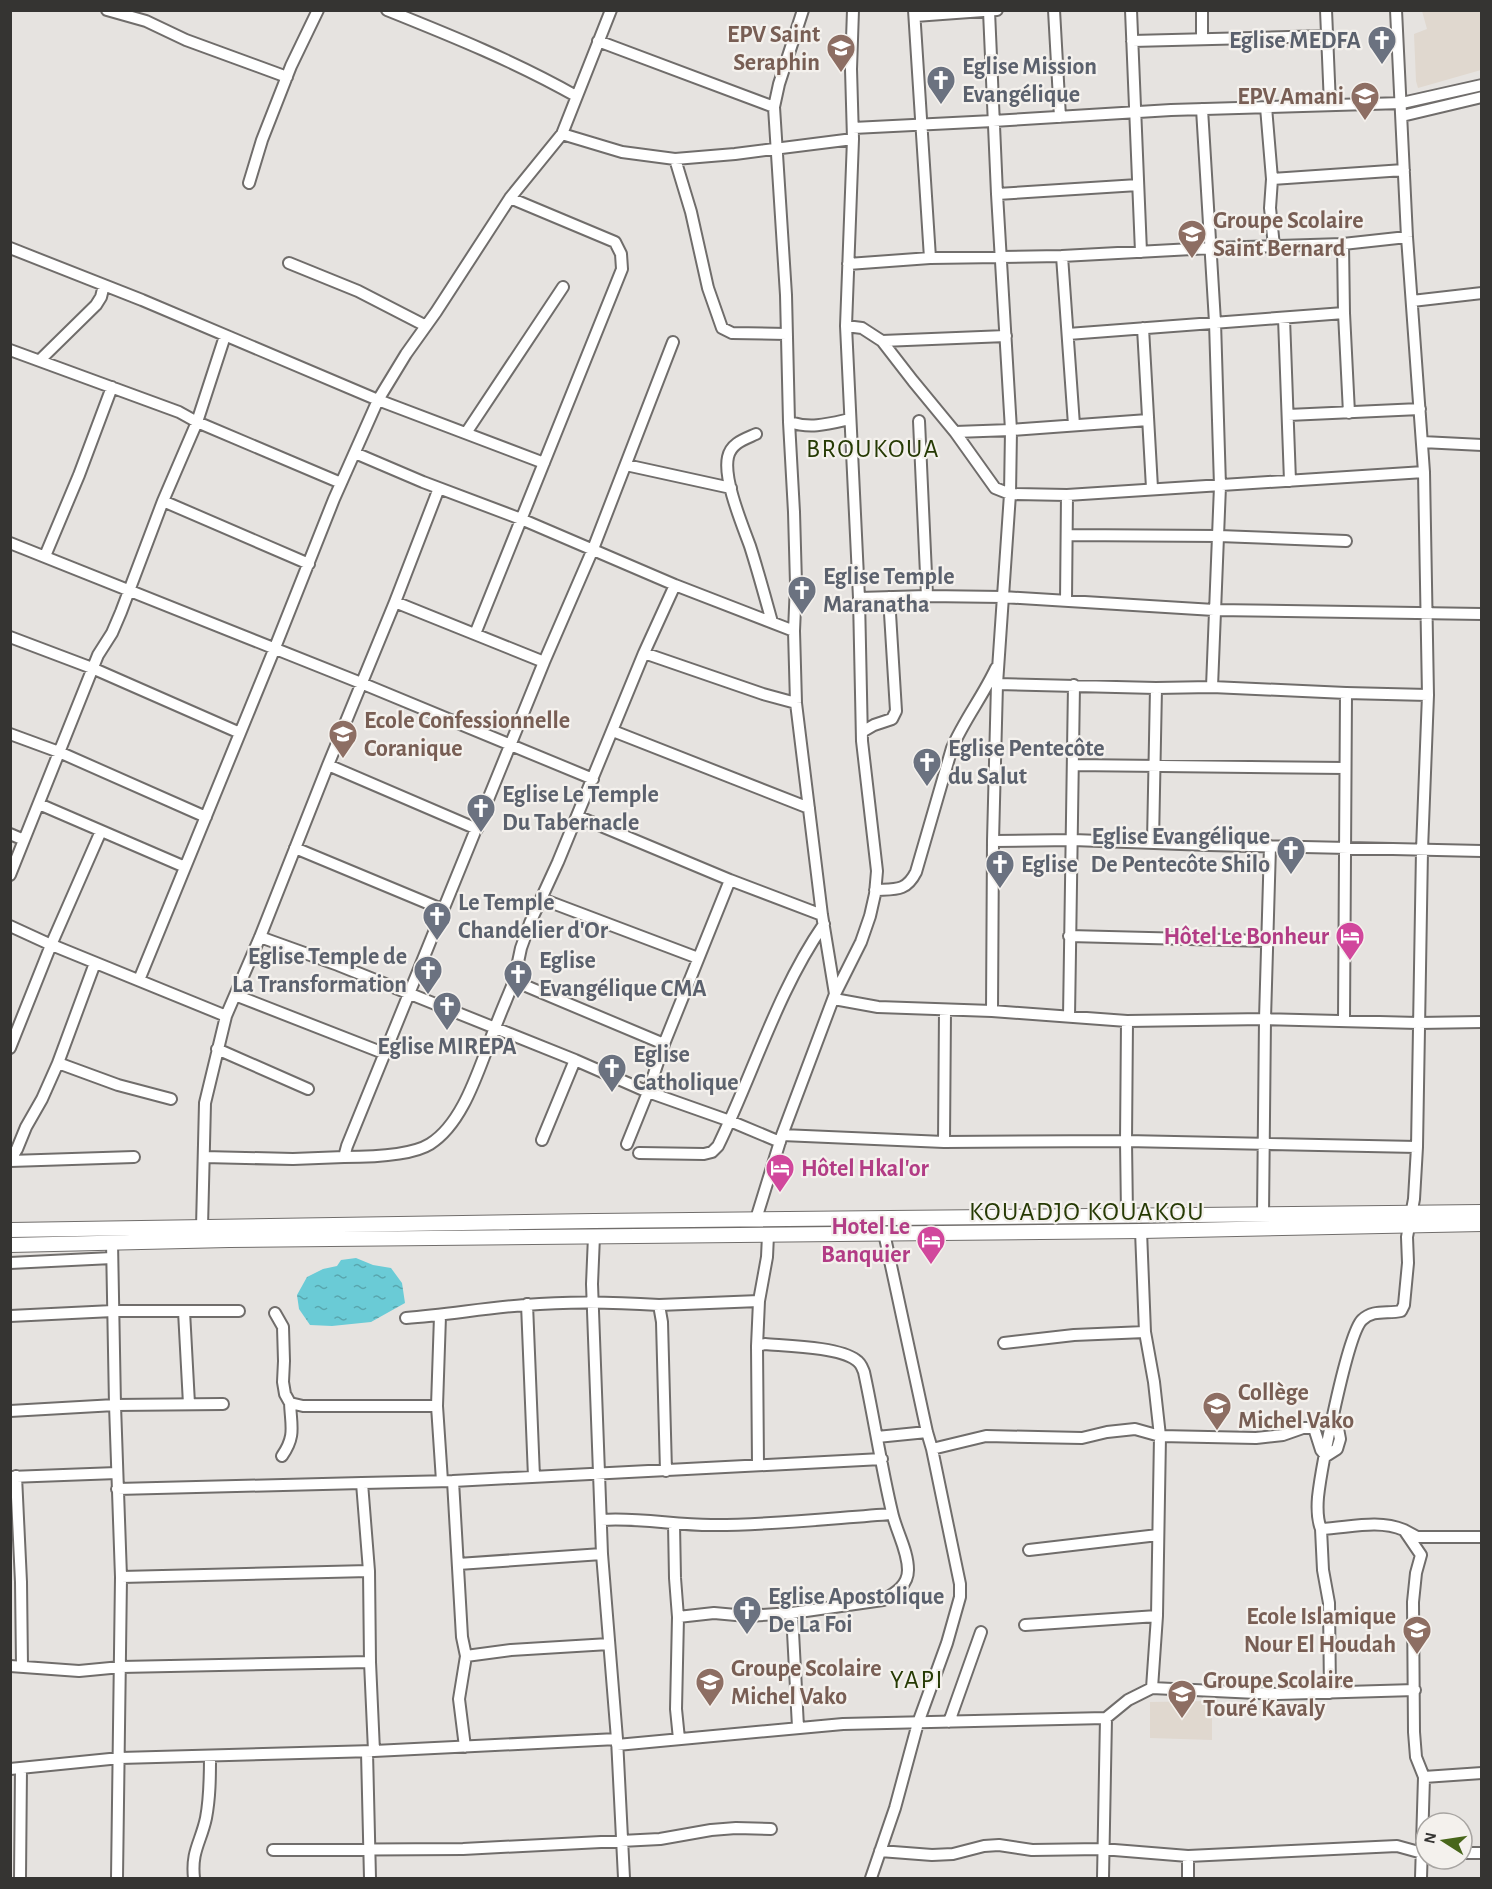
<svg xmlns="http://www.w3.org/2000/svg" width="1492" height="1889" viewBox="0 0 1492 1889" font-family="'Alegreya Sans',sans-serif">
  <defs>
    <pattern id="water-ripples" width="26" height="14" patternUnits="userSpaceOnUse" patternTransform="scale(1.5)"><rect width="26" height="14" fill="#6acbd6"/><path d="M2 4q2-2 4 0t4 0M15 11q2-2 4 0t4 0" fill="none" stroke="#58a6ae"/></pattern>
  </defs>
  <rect width="100%" height="100%" fill="#e6e3e0"/>
  <path fill="#e0d8cf" d="M1422 11H1481V70L1418 88 1416 81 1414 34 1427 29Z
    M1212 1701V1740L1150 1738V1702Z"/>
  <path fill="url(#water-ripples)" d="M356 1258 373 1265 391 1268 402 1283 405 1303 371 1322 332 1326 310 1325 299 1309 297 1295 307 1277 323 1269 337 1266 341 1260Z"/>
  <g fill="none" stroke-linecap="round" stroke-linejoin="round">
    <g stroke="#706d6b" stroke-width="14">
      <path id="minor" d="M107 10 146 21 186 40 287 77
        M387 10C452 36 516 62 576 96
        M803 10 779 84 774 107 786 295 789 422 794 512 796 584 794 631 796 703 822 915 835 994
        M914 10 930 258
        M1054 10 1060 117
        M1131 10 1141 252
        M1202 10V39
        M1326 10 1330 105
        M1396 10 1407 237 1424 472 1428 695 1422 850 1417 1147 1414 1199 1407 1237 1408 1263 1404 1305 1401 1311C1387 1314 1373 1309 1362 1320 1347 1335 1321 1470 1318 1497 1317 1509 1317 1519 1321 1529 1349 1528 1377 1519 1404 1530
        M989 11 997 194 1011 430 1010 494 997 684 993 841 992 1011
        M915 16 997 10
        M598 41 774 107
        M1132 41 1327 36
        M1266 107 1272 179 1404 170
        M1202 109 1215 322 1220 486 1212 687
        M1402 116 1482 97
        M853 128 993 121 1171 110 1402 103 1482 85
        M562 134 622 152 675 159 735 154 853 139
        M675 159 691 212 708 288 722 328 732 333 787 334
        M1272 179 1270 208 1274 246
        M249 183 262 140 291 66 318 10
        M997 194 1138 185
        M1343 244 1344 313 1349 413
        M10 248 142 300 378 400 544 463
        M1062 256 1074 425
        M289 263 358 291 426 326
        M848 264 930 258 1062 256 1211 248 1343 244 1407 237
        M1412 301 1482 293
        M1284 318 1290 481
        M846 326 862 328 882 341 913 381 955 432 995 488 1010 494 1067 495 1424 472
        M1143 328 1152 488
        M1068 334 1344 313
        M882 341 1006 336
        M10 350 179 412 197 422 341 483
        M40 360 96 305 101 297 104 285
        M1288 415 1420 409
        M919 421 927 596
        M789 422C811 429 828 424 850 419
        M955 432 1011 430 1148 420
        M466 433 563 287
        M756 434C745 439 731 443 728 457 723 479 742 524 750 546 758 571 765 597 772 622
        M1422 442 1482 445
        M355 453 423 482 521 519 675 585 794 631
        M626 465 731 488
        M163 501 309 564
        M1067 535 1219 536 1346 541
        M10 543 361 683 593 779
        M45 556 79 475 112 387
        M859 598 927 596 1003 597 1214 610 1482 614
        M1066 601 1067 495
        M395 602 544 662
        M475 634 622 269 621 254 615 242 510 198
        M10 637 92 668 240 733
        M644 653 763 694 796 703
        M997 684 1156 688 1212 687 1346 693 1428 695
        M613 731 809 808
        M862 732 874 725 892 719 896 711 889 597
        M10 734 59 752 206 817
        M328 765 477 829
        M1073 765 1345 768
        M39 804 185 867
        M577 816 730 880 822 915
        M10 834 24 840
        M993 841 1073 840 1208 845 1482 851
        M1153 842 1156 688
        M295 848 444 910
        M10 875 98 655 112 633 121 612 163 501 197 422 225 336
        M875 890C895 889 906 892 916 872L952 748C964 720 983 696 996 668
        M542 899 698 958
        M10 926 47 943 226 1016
        M1069 936 1268 941
        M260 937 338 965 575 1060 648 1092 730 1121 780 1142
        M139 980 274 650 334 499 378 400 406 354 436 312 510 198 562 134 611 10
        M235 995 386 1054
        M834 999 878 1007 992 1011 1127 1021 1265 1019 1418 1023 1482 1022
        M1069 1017 1074 685
        M1344 1020 1346 693
        M1127 1021 1126 1141 1127 1215
        M664 1044 514 981 521 948 530 923 558 862 644 653 675 585
        M10 1048 51 945 101 831
        M217 1049 308 1089
        M58 1063 95 963
        M782 1135 944 1142 1126 1141 1417 1147
        M542 1140 575 1060
        M944 1142 945 1010
        M627 1144 648 1092 664 1044 730 880
        M639 1153 704 1154 712 1152 718 1146C754 1072 777 992 824 924
        M204 1157 293 1159 344 1157 347 1146 544 662 593 549 673 342
        M344 1157C367 1157 411 1156 430 1144 462 1124 477 1074 490 1041 497 1021 506 1001 514 981
        M10 1160 17 1149 26 1127 42 1099 58 1063 118 1085 171 1099
        M10 1161 134 1157
        M1263 1214 1265 1019 1270 846
        M756 1219 782 1135 835 994 861 942 870 916 875 894 877 871 862 741 859 598 846 326 853 139 851 69 853 10
        M202 1227 205 1103 226 1016 260 937 328 765 395 602 439 488
        M594 1236 592 1284 602 1554 617 1739 624 1878
        M112 1242 115 1405 121 1577 117 1878
        M10 1263 112 1258
        M527 1304 534 1477
        M659 1305 759 1301
        M184 1311 189 1404
        M275 1313 283 1327 284 1361 283 1382 285 1394 290 1403 303 1406H437
        M10 1316 113 1311H239
        M440 1316 437 1406 442 1481
        M406 1318C446 1315 485 1308 525 1305 569 1301 615 1302 659 1305L662 1322 666 1471
        M1004 1343 1074 1335 1145 1332
        M757 1346 758 1465
        M10 1411 115 1405 223 1404
        M877 1437 927 1432
        M932 1449 986 1436 1082 1438 1107 1432 1135 1429 1160 1436 1256 1438 1283 1435 1303 1428H1314L1321 1450 1326 1456 1337 1449 1340 1439 1336 1418
        M282 1456C296 1436 291 1426 290 1403
        M16 1476 21 1582 22 1666
        M10 1477 117 1473
        M453 1481 462 1637 466 1656 459 1699 465 1747
        M362 1483 453 1481 882 1459
        M117 1489 362 1483 369 1571 370 1662 374 1751
        M601 1520C640 1517 678 1526 716 1525 775 1525 834 1518 892 1514
        M674 1524 675 1578 678 1617
        M1321 1529 1323 1570 1329 1603 1330 1693
        M1029 1550 1158 1535
        M458 1564 602 1554
        M121 1577 369 1571
        M792 1613 798 1727
        M1025 1625 1157 1616
        M466 1656 511 1650 609 1644
        M10 1666 79 1671 121 1667 370 1662
        M1152 1688 1277 1694 1415 1690
        M949 1722 981 1632
        M679 1739 676 1709 678 1617 714 1613 747 1616 792 1613 883 1600C896 1593 908 1585 908 1570 908 1550 896 1531 892 1512 881 1466 874 1418 864 1372 862 1367 861 1363 856 1360 839 1347 788 1346 765 1344L757 1346 759 1301 767 1257 768 1235
        M617 1745 843 1724 1106 1718 1128 1700 1152 1688 1157 1616 1160 1436 1154 1382 1145 1332 1141 1231
        M367 1752 370 1878
        M10 1769 120 1758 374 1751 617 1739
        M1424 1777 1482 1773
        M273 1850 463 1849 660 1839 711 1830 736 1828 771 1829
        M880 1851 932 1855 953 1854 984 1846 999 1845 1032 1850 1102 1849 1188 1856 1397 1846 1426 1854
        M1462 1853H1482
        M20 1878 21 1768
        M194 1878C191 1851 201 1842 206 1818 210 1797 210 1777 210 1756
        M871 1878 895 1808 918 1723 947 1643 960 1597V1584L932 1449 927 1432 884 1233
        M1103 1878 1106 1718
        M1188 1878V1856
        M1421 1878 1424 1777 1416 1757 1414 1732 1413 1602 1416 1573 1421 1555 1404 1530 1417 1537H1482"/>
    </g>
    <g stroke="#706d6b" stroke-width="16">
      <path id="major" d="M10 1230 594 1221 1482 1212
        M10 1245 229 1240 1141 1231 1482 1224"/>
    </g>
    <use href="#minor" stroke="#fff" stroke-width="10"/>
    <use href="#major" stroke="#fff" stroke-width="14"/>
  </g>
  <defs>
    <g id="church-pin" transform="scale(1.5)"><path d="M0 17L-7.5 6A9.5 9.5 0 1 1 7.5 6Z" fill="#6b7280" stroke="#f4f1ed"/><path d="M-1.2-6h2.4v3.5h3.3v2.4h-3.3V6h-2.4V-.1h-3.3v-2.4h3.3Z" fill="#fff"/></g>
    <g id="school-pin" transform="scale(1.5)"><path d="M0 17L-7.5 6A9.5 9.5 0 1 1 7.5 6Z" fill="#8d6e63" stroke="#f4f1ed"/><path d="M0-5L7-2L0 1L-7-2ZM-4 1L0 2.5L4 1V4Q0 6-4 4Z" fill="#fff"/></g>
    <g id="hotel-pin" transform="scale(1.5)"><path d="M0 17L-7.5 6A9.5 9.5 0 1 1 7.5 6Z" fill="#d1479c" stroke="#f4f1ed"/><path d="M-6-4.5h1.5V1H6V5H4.5V3h-9V5H-6ZM-4 0a1.8 1.8 0 1 1 3.6 0ZM.5 0V-2.5h3Q6-2.5 6 0Z" fill="#fff"/></g>
  </defs>
  <g fill-rule="evenodd">
    <use href="#church-pin" x="1382" y="40"/>
    <use href="#school-pin" x="841" y="48"/>
    <use href="#church-pin" x="941" y="80"/>
    <use href="#school-pin" x="1365" y="96"/>
    <use href="#school-pin" x="1192" y="234"/>
    <use href="#church-pin" x="802" y="590"/>
    <use href="#school-pin" x="343" y="734"/>
    <use href="#church-pin" x="927" y="762"/>
    <use href="#church-pin" x="481" y="808"/>
    <use href="#church-pin" x="1291" y="850"/>
    <use href="#church-pin" x="1000" y="864"/>
    <use href="#church-pin" x="437" y="916"/>
    <use href="#hotel-pin" x="1350" y="936"/>
    <use href="#church-pin" x="428" y="970"/>
    <use href="#church-pin" x="518" y="974"/>
    <use href="#church-pin" x="447" y="1006"/>
    <use href="#church-pin" x="612" y="1068"/>
    <use href="#hotel-pin" x="780" y="1168"/>
    <use href="#hotel-pin" x="931" y="1240"/>
    <use href="#school-pin" x="1217" y="1406"/>
    <use href="#church-pin" x="747" y="1610"/>
    <use href="#school-pin" x="1417" y="1630"/>
    <use href="#school-pin" x="710" y="1682"/>
    <use href="#school-pin" x="1182" y="1694"/>
  </g>
  <g text-anchor="middle" stroke-width="4.5" stroke-linejoin="round" paint-order="stroke">
    <g font-size="24" font-weight="bold" fill="#785e54" stroke="#f4f1ed" text-anchor="start">
      <text x="820" y="42" text-anchor="end">EPV Saint<tspan x="820" dy="28">Seraphin</tspan></text>
      <text x="1344" y="104" text-anchor="end">EPV Amani</text>
      <text x="1213" y="228">Groupe Scolaire<tspan x="1213" dy="28">Saint Bernard</tspan></text>
      <text x="364" y="728">Ecole Confessionnelle<tspan x="364" dy="28">Coranique</tspan></text>
      <text x="1238" y="1400">Collège<tspan x="1238" dy="28">Michel Vako</tspan></text>
      <text x="1396" y="1624" text-anchor="end">Ecole Islamique<tspan x="1396" dy="28">Nour El Houdah</tspan></text>
      <text x="731" y="1676">Groupe Scolaire<tspan x="731" dy="28">Michel Vako</tspan></text>
      <text x="1203" y="1688">Groupe Scolaire<tspan x="1203" dy="28">Touré Kavaly</tspan></text>
    </g>
    <g font-size="24" font-weight="bold" fill="#5b616d" stroke="#f4f1ed" text-anchor="start">
      <text x="1361" y="48" text-anchor="end">Eglise MEDFA</text>
      <text x="962" y="74">Eglise Mission<tspan x="962" dy="28">Evangélique</tspan></text>
      <text x="823" y="584">Eglise Temple<tspan x="823" dy="28">Maranatha</tspan></text>
      <text x="948" y="756">Eglise Pentecôte<tspan x="948" dy="28">du Salut</tspan></text>
      <text x="502" y="802">Eglise Le Temple<tspan x="502" dy="28">Du Tabernacle</tspan></text>
      <text x="1270" y="844" text-anchor="end">Eglise Evangélique<tspan x="1270" dy="28">De Pentecôte Shilo</tspan></text>
      <text x="1021" y="872">Eglise</text>
      <text x="458" y="910">Le Temple<tspan x="458" dy="28">Chandelier d'Or</tspan></text>
      <text x="407" y="964" text-anchor="end">Eglise Temple de<tspan x="407" dy="28">La Transformation</tspan></text>
      <text x="539" y="968">Eglise<tspan x="539" dy="28">Evangélique CMA</tspan></text>
      <text x="447" y="1054" text-anchor="middle">Eglise MIREPA</text>
      <text x="633" y="1062">Eglise<tspan x="633" dy="28">Catholique</tspan></text>
      <text x="768" y="1604">Eglise Apostolique<tspan x="768" dy="28">De La Foi</tspan></text>
    </g>
    <g font-size="24" font-weight="bold" fill="#b23c85" stroke="#f4f1ed" text-anchor="end">
      <text x="1329" y="944">Hôtel Le Bonheur</text>
      <text x="801" y="1176" text-anchor="start">Hôtel Hkal'or</text>
      <text x="910" y="1234">Hotel Le<tspan x="910" dy="28">Banquier</tspan></text>
    </g>
    <g font-size="26" letter-spacing="1.5" fill="#263a04" stroke="#f4f1ed">
      <text x="873" y="457">BROUKOUA</text>
      <text x="1087" y="1220">KOUADJO KOUAKOU</text>
      <text x="917" y="1688">YAPI</text>
    </g>
  </g>
  <rect width="1492" height="1889" fill="none" stroke="#353432" stroke-width="24"/>
  <g transform="translate(1444 1841) rotate(282)"><circle r="28" fill="#f4f1ed" stroke="#a8a5a2" stroke-width="1.5"/>
  <path d="M0-4.5L10 22L0 15L-10 22Z" fill="#48661a"/>
  <text y="-9" font-size="16" font-weight="bold" text-anchor="middle" fill="#353432">N</text>
  </g>
</svg>
